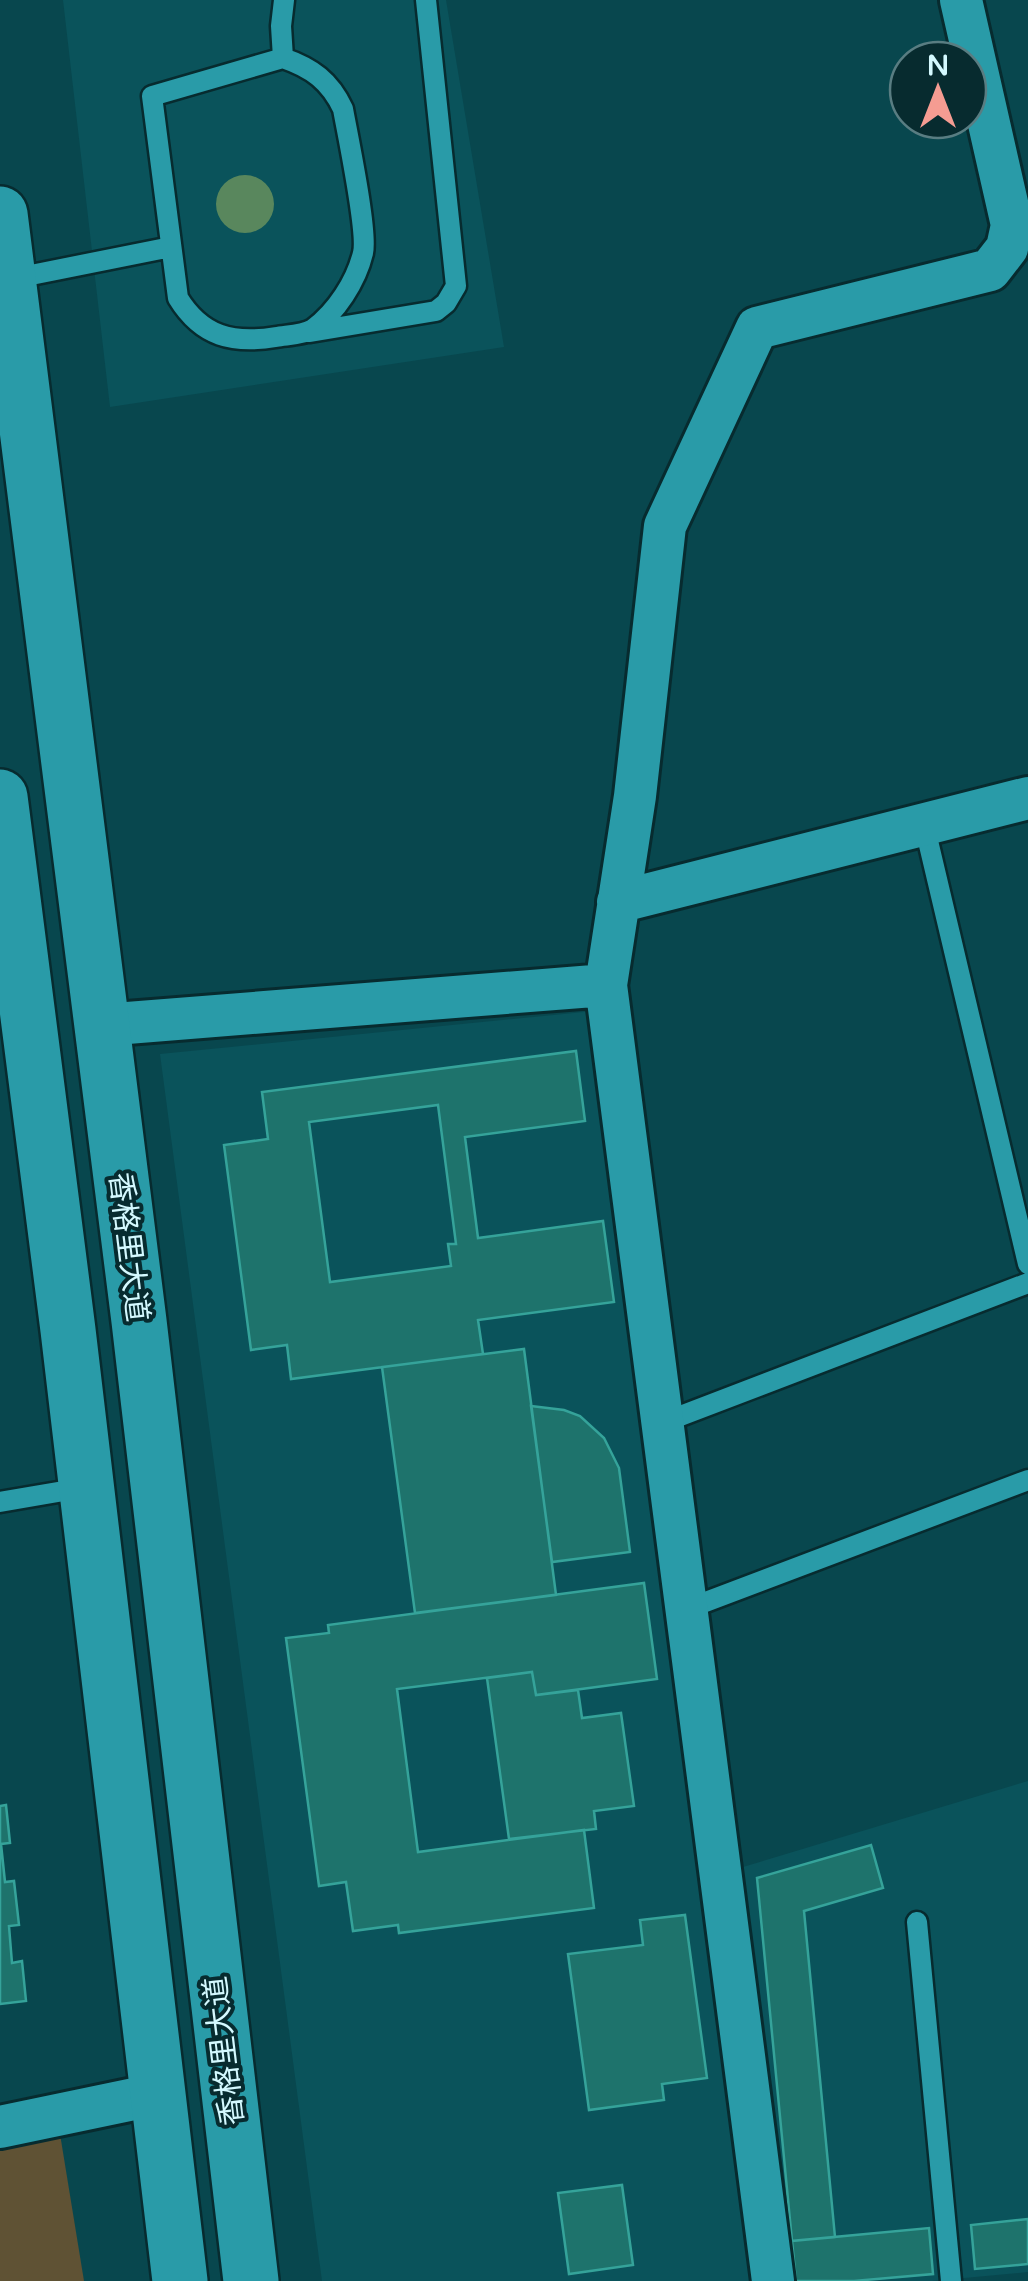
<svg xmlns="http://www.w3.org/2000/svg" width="1028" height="2281" viewBox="0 0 1028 2281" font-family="'Varela Round','Noto Sans SC',sans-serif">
  <rect width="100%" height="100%" fill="#08474e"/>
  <path fill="#0a535b" d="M63 0H446L504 347 110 407Z
    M594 1011 758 2281H322L160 1054Z
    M1028 1781V2272L932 2281H793L743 1867Z"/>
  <path fill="#5f5234" d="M60 2134 84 2281H0V2147Z"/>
  <path fill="#59875d" d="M216 204a29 29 0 1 1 58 0a29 29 0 1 1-58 0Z"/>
  <path fill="#1e736c" stroke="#35a39a" stroke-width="2.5" fill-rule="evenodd" d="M576 1051 585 1121 465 1137 478 1238 603 1221 614 1302 478 1320 483 1354 291 1379 287 1345 251 1350 224 1145 268 1139 262 1092ZM438 1105 456 1244H448L451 1266 330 1282 309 1122Z
    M524 1349 556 1595 415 1613 382 1367Z
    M531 1406 564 1410 580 1416 604 1438 619 1468 630 1552 552 1562Z
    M644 1583 657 1679 536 1695 532 1672 397 1689 418 1852 584 1830 594 1908 399 1933 398 1925 353 1931 346 1882 319 1886 286 1638 329 1633 328 1625Z
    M532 1672 536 1695 578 1690 582 1718 621 1713 634 1806 594 1811 596 1829 509 1839 487 1678Z
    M6 1805 10 1843 1 1844 5 1882 14 1881 19 1925 9 1926 12 1963 22 1961 26 2001 0 2004V1806Z
    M871 1845 883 1888 804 1911 835 2237 792 2241 757 1878Z
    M685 1915 707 2078 662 2084 664 2100 589 2110 568 1954 643 1945 640 1920Z
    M622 2185 633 2265 569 2274 558 2193Z
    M1028 2219V2264L975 2269 971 2225Z
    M929 2228 933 2274 854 2281H796L792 2241Z"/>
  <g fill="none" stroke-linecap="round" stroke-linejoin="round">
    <g stroke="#072b2f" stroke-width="25">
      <path id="lane" d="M283 58C312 68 330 81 343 109 348 137 368 232 363 253 356 282 336 312 313 329 303 335 287 335 276 337 233 344 202 337 178 298L152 96Z
        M283 58 281 26 284 0
        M11 279 171 247
        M310 332 436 311 446 303 456 286 426 0
        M924 824 1028 1264
        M662 1423 1028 1283
        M0 1502 87 1487
        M687 1609 1028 1480
        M917 1922 951 2281"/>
    </g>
    <g stroke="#072b2f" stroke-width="48">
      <path id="street" d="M618 902 1028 798
        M102 1025 606 985
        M0 2127 158 2094
        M773 2281 606 985 635 796 665 526 757 328 990 270 1007 248 1012 225 961 0"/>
    </g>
    <g stroke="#072b2f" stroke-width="60">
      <path id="secondary" d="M0 214 139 1321 251 2281
        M0 797 68 1330 180 2281"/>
    </g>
    <use href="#lane" stroke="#299ba8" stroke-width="20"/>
    <use href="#street" stroke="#299ba8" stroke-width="42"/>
    <use href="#secondary" stroke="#299ba8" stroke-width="55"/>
  </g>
  <g text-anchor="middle" stroke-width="8" stroke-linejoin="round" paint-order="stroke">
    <g font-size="30" fill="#d4f9ff" stroke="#072b2f">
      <text transform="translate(129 1247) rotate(83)" y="10">香格里大道</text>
      <text transform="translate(224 2051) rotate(-97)" y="10">香格里大道</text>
    </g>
  </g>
  <g transform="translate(938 90)"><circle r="48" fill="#072b2f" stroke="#597d82" stroke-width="2.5"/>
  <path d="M0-8L18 38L0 25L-18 38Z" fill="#f59c92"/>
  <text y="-15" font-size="28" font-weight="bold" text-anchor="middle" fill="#d4f9ff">N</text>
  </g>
</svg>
